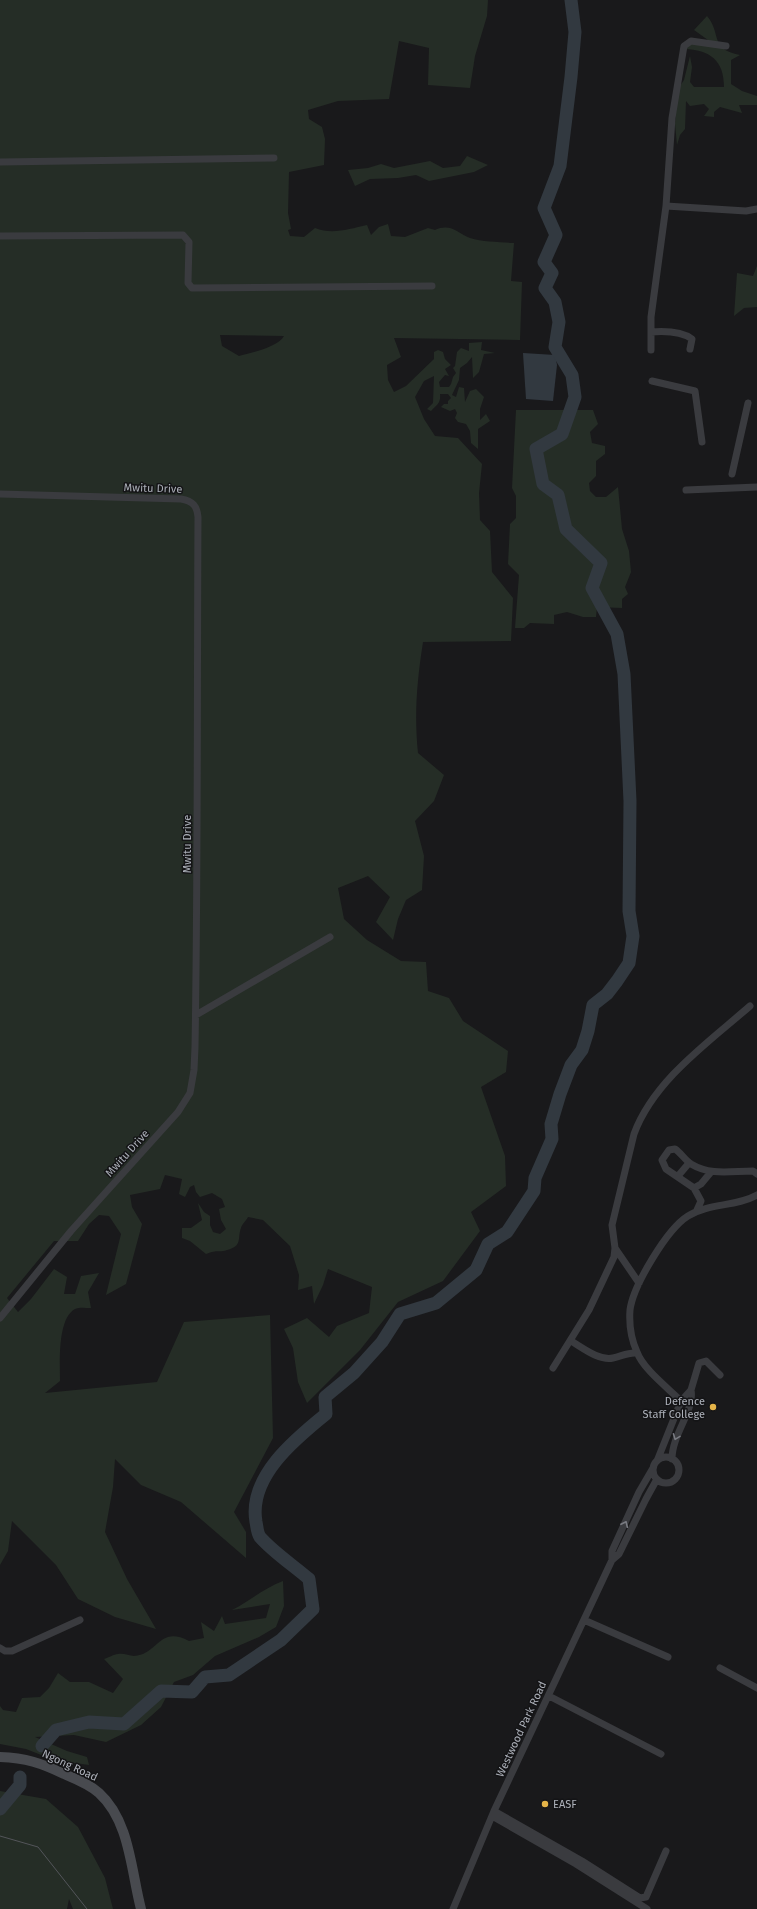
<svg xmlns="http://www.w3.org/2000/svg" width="757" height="1909" viewBox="0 0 757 1909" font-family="'Fira Sans',sans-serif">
  <rect width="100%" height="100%" fill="#19191b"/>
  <path fill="#252d26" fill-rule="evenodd" d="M0 0H488L487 16 475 56 470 88 428 85 429 48 399 41 389 99 338 101 308 110 309 119 322 127 325 139 324 165 289 172 288 213 291 229 288 230 290 236 304 237 315 228C332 235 349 229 367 225L371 235 379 227 388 224 391 236 405 237 428 228 435 230C451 223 457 233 470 238 483 242 500 242 514 243L511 281 522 282 520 340 394 338 401 357 387 365 388 380 394 392 406 386 434 359V352L438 350 443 352 445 359 451 365 445 369 449 376 445 375 439 382 440 387H449L451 384 453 377 456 373 453 368 455 366 457 352 461 348 469 351V343L482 342 481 350 495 353 484 354 479 372 473 378 472 357 467 363 460 368 459 380 452 395 456 397 459 387 464 388 465 402 470 391 476 389 484 397 480 409V420L486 414 490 421 478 429V449L471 443 470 431 466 424 458 422 455 418 457 413 455 409 450 411 441 407 444 404H448V401L451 398 448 394H440C441 403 437 405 431 411L427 409 433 403 434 376 424 381 415 397 424 419 435 436 458 438 482 464 479 493 480 520 490 531 492 572 513 598 511 641 423 642C417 681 414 714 418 753L444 775 434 801 415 821 424 856 422 890 406 900 398 919 393 940 376 922 390 897 368 876 338 888 344 919 367 940 401 961 426 962 428 991 449 998 463 1021 508 1051 506 1072 481 1087 505 1156 506 1186 471 1212 480 1231 443 1281 398 1302 360 1350 307 1403 298 1382 293 1348 284 1329 307 1318 329 1337 337 1326 369 1313 372 1287 328 1269 323 1285 314 1304 312 1286 298 1290 299 1275 290 1246 263 1220 248 1217C246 1221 242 1224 241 1228 237 1238 243 1246 227 1250 219 1253 218 1249 206 1254L190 1241 182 1238V1228H191L202 1220 198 1203 204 1212 210 1216V1225L213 1232 220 1234 226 1229 221 1220 219 1209 225 1207 222 1199 212 1193 200 1197 196 1192 194 1185 190 1187 185 1197 179 1194 182 1179 165 1175 160 1189 130 1195 132 1207 142 1224 126 1284 106 1295 121 1234 109 1216 99 1215 89 1224 78 1241H54L7 1298 18 1312 31 1299 54 1269 67 1277 64 1294H75L81 1276 99 1273 88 1292 91 1308C86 1308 79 1307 75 1309 57 1319 60 1363 60 1381L45 1393 157 1382 184 1322 270 1315 273 1438 234 1512 246 1532V1558L181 1502 141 1485 115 1459 113 1487 105 1532 127 1579 156 1629 115 1617 78 1599 56 1565 12 1521 8 1551 0 1565ZM220 335 284 336C278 347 251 353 239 356L222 346Z
    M707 16C722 34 709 49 740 55L731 60V84L742 91 757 96V105H739L742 113 720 107 714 112V117L704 116 709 109 704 104 690 106 686 101 685 129 680 135 677 145 675 124 678 89 684 80 690 56 692 67 690 82 694 87H724C724 60 710 50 684 49L694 41 715 45 694 30Z
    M467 156 488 165 474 172 429 181 416 175 398 178 370 179 355 186 348 170 368 168 381 164 394 168 430 161 443 168 460 166Z
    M757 266V307L744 308 734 316 737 273 753 276Z
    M516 410H593L598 424 590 432 592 443 605 446V454L596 461V476L589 483 590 491 596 497H606L618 487 622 529 629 551 631 572 625 587 628 594 622 599V608L597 607 596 617H583L567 612 554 615V624L530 623 524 628H515L519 575 508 564 510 524 516 518V496L512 488Z
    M283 1581 284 1606 276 1627 259 1637 215 1656 193 1675 174 1682 161 1707 141 1725 106 1742 74 1735 35 1737 67 1751 87 1757 89 1765 54 1760 26 1749 0 1744V1706L3 1710 16 1712 22 1698 40 1697 49 1688 58 1673 70 1682H89L113 1693 123 1679 104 1659C108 1658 114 1654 118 1654 124 1653 129 1656 134 1656 159 1654 159 1625 189 1641L204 1638 201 1622 214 1631 222 1616 225 1624 266 1618 270 1604 232 1610C250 1601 264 1588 283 1581Z
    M0 1791 46 1799 78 1827 105 1878 113 1909H73L69 1899 67 1909H0Z"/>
  <path fill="#323940" d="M523 353 555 355 557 365 553 401 526 399Z"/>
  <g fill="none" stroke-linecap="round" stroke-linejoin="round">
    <path stroke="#323940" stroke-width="13" d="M42 1746 56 1730 89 1722 124 1724 161 1691 192 1692 205 1677 229 1675 281 1640 313 1609 309 1579C294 1566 273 1552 260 1537 257 1533 257 1526 256 1522 248 1477 295 1439 326 1414L325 1397 354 1373 382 1342 400 1314 436 1303 476 1270 488 1244 507 1232 534 1191 535 1178 552 1139 551 1124 560 1094 571 1065 582 1050 588 1031 593 1005 607 994 617 981 629 963 633 936 629 911 630 801 624 674 617 634 592 588 601 563 566 529 558 495 543 484 536 449 562 434 575 397 572 375 555 347 559 322 555 302 545 288 552 273 544 262 556 235 544 208 560 166 571 77 575 32 571 0
      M0 1809 20 1785V1777"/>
    <path stroke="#3a3b3f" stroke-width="7" d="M0 162 274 158
      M666 206 746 211 757 209
      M0 236 183 235 189 242 188 283 192 288 432 286
      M651 332C664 331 681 331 692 339L690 349
      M651 350V317L666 206 672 118 684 46 691 41 726 46
      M652 381 695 391 702 442
      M732 474 748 403
      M686 490 757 487
      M0 494 181 499C193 501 197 506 198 517 197 694 198 871 195 1047L194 1070 190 1093 178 1112 71 1231 0 1318
      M196 1015 330 937
      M711 1172 701 1184 694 1188 666 1169 662 1160 669 1150 675 1149C681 1153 685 1160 691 1164 711 1176 731 1171 753 1171L757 1174
      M678 1176 689 1163
      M694 1188 701 1201 697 1210
      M615 1248 639 1283
      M571 1341C583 1348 599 1361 613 1358 622 1356 628 1352 637 1353
      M553 1368 589 1310 614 1257 615 1248 612 1225 634 1134C654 1080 709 1042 750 1006
      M681 1401C668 1388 643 1369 637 1352 631 1339 629 1324 630 1310 633 1286 667 1229 688 1216 708 1203 736 1207 757 1195
      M653 1470a13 13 0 1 1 26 0a13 13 0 1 1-26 0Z
      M672 1459C672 1434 695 1410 691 1390
      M657 1461 681 1401 691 1390 699 1363 706 1361 720 1375
      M612 1560 619 1554 646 1499 657 1479
      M584 1620 668 1657
      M0 1648 5 1651H12L80 1620
      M720 1668 757 1688
      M549 1696 661 1754
      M494 1811 582 1861 640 1898 646 1897 666 1851
      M492 1816 576 1864 647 1909
      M453 1909 494 1811 612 1560V1551L639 1492 653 1468"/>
    <path stroke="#484a4f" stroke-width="10" d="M0 1757C26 1758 41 1763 64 1774 76 1779 89 1784 99 1793 130 1821 131 1871 141 1909"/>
    <path stroke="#53555a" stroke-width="1" d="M0 1836 38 1847 87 1909"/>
  </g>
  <defs><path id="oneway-chevron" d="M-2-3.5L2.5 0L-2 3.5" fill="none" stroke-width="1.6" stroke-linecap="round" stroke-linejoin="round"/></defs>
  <g stroke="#797b82">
    <use href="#oneway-chevron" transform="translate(676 1437) rotate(111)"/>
    <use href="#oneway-chevron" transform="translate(625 1524) rotate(-65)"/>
  </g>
  <g fill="#e4b348" stroke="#141416" stroke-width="1.5">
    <circle cx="713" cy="1407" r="4"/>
    <circle cx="545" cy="1804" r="4"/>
  </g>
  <g text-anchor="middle" stroke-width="3" stroke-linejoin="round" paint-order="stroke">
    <g font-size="11" fill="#acb0b9" stroke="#141416">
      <text transform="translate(153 488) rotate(2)" y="4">Mwitu Drive</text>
      <text transform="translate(187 844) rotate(-90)" y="4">Mwitu Drive</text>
      <text transform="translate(127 1153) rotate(-48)" y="4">Mwitu Drive</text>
      <text transform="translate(521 1729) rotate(-65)" y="4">Westwood Park Road</text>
      <text transform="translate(70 1765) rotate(25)" y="4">Ngong Road</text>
    </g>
    <g font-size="11" fill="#acb0b9" stroke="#141416" text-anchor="end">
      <text x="705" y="1405">Defence<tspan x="705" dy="13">Staff College</tspan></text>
      <text x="553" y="1808" text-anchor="start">EASF</text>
    </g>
  </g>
</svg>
